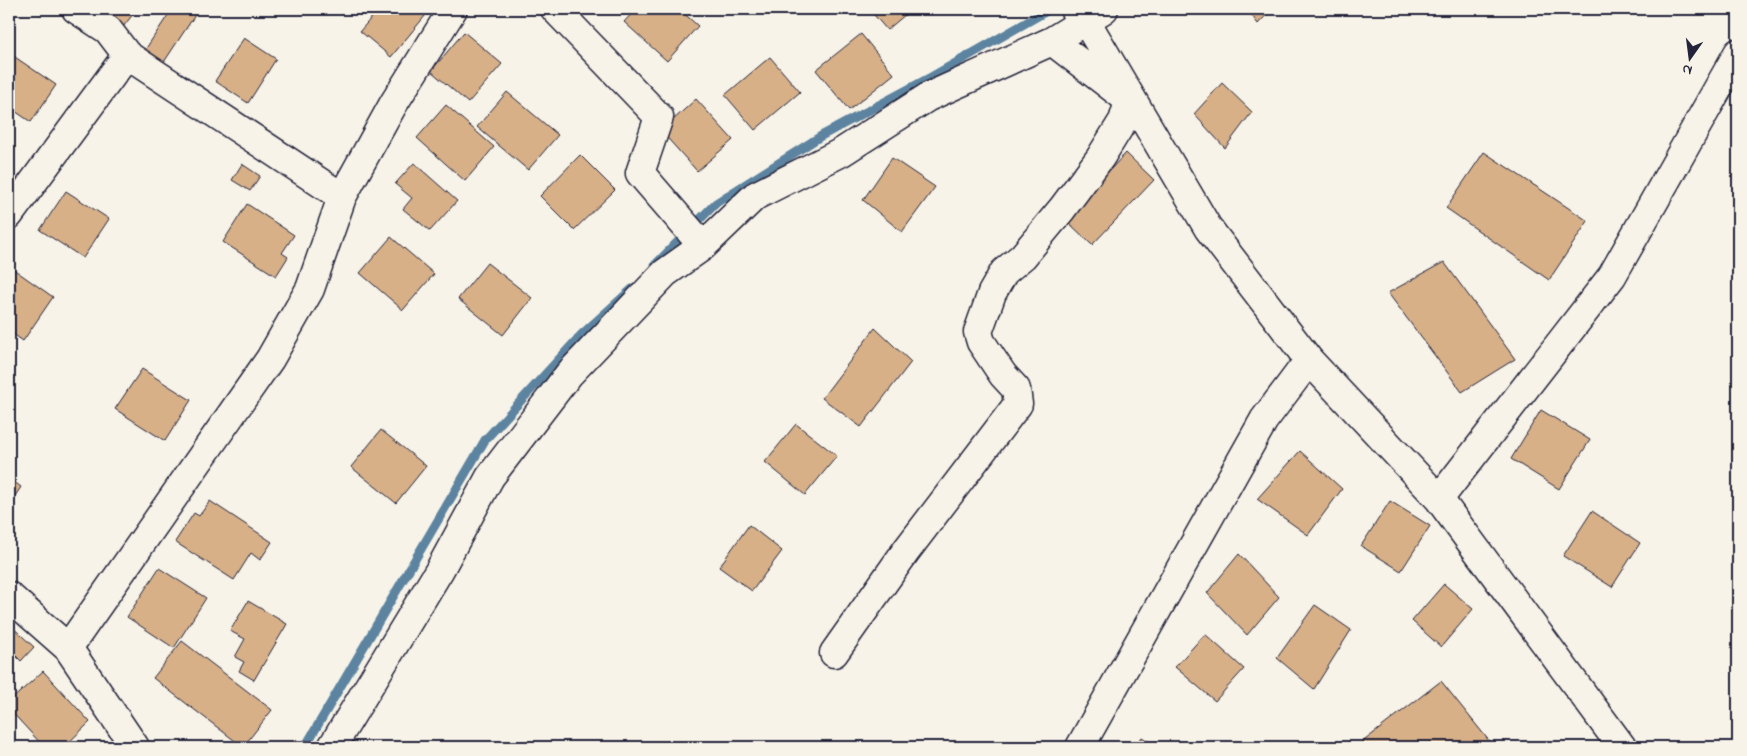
<svg xmlns="http://www.w3.org/2000/svg" width="1747" height="756" viewBox="0 0 1747 756" font-family="'Indie Flower',sans-serif">
  <rect width="100%" height="100%" fill="#f7f3e8"/>
  <filter id="ink" filterUnits="userSpaceOnUse"><feTurbulence type="fractalNoise" baseFrequency=".02" numOctaves="2"/><feDisplacementMap in="SourceGraphic" scale="10" xChannelSelector="R" yChannelSelector="G"/><feConvolveMatrix kernelMatrix="1 2 1 2 8 2 1 2 1" color-interpolation-filters="sRGB"/></filter>
  <g filter="url(#ink)">
    <g fill="none" stroke-linecap="round" stroke-linejoin="round">
      <path stroke="#5c83a0" stroke-width="9" d="M655 265 716 203 821 136 933 76 1050 9
        M305 747 485 440 582 334 632 289"/>
    </g>
    <path fill="#d7b088" stroke="#22223b" d="M100 9H137L123 27Z
      M172 9H199L164 62 145 50Z
      M379 9H417L425 16 391 57 360 31Z
      M636 9H679L698 26 667 61 624 22Z
      M869 9H912L887 30Z
      M1247 9H1272L1258 24Z
      M464 32 502 64 468 103 431 71Z
      M861 34 894 74 849 110 816 70Z
      M244 38 276 59 248 103 215 81Z
      M9 53 56 85 31 122 9 107Z
      M770 57 800 92 755 130 725 95Z
      M1222 83 1252 112 1225 148 1194 114Z
      M507 92 558 135 528 170 477 127Z
      M696 99 733 140 697 171 661 131Z
      M446 105 494 147 465 181 417 138Z
      M1484 152 1588 221 1549 280 1446 208Z
      M1126 153 1154 180 1092 245 1064 218Z
      M580 155 615 190 574 230 540 196Z
      M892 158 935 187 902 232 863 200Z
      M414 163 457 201 430 231 403 209 412 198 395 184Z
      M242 164 260 176 250 191 232 180Z
      M66 191 109 219 83 258 40 230Z
      M247 204 294 235 282 253 288 257 276 276 223 242Z
      M391 237 434 274 403 310 360 273Z
      M1444 262 1515 359 1462 392 1388 293Z
      M487 263 532 298 503 335 458 299Z
      M9 266 53 297 23 341 9 331Z
      M875 328 911 362 861 427 822 398Z
      M142 369 191 400 165 441 115 409Z
      M1541 410 1590 440 1559 489 1511 459Z
      M796 424 837 456 805 495 765 462Z
      M381 430 426 466 396 503 351 467Z
      M1300 451 1342 489 1308 535 1257 499Z
      M9 478 21 487 9 505Z
      M210 501 272 542 260 560 251 553 234 580 175 542 194 513 199 516Z
      M1390 501 1430 526 1401 571 1361 546Z
      M1592 511 1640 543 1612 587 1563 556Z
      M749 525 782 551 752 591 719 567Z
      M1239 554 1279 597 1247 635 1207 593Z
      M159 568 206 598 174 648 127 617Z
      M1444 584 1473 609 1441 647 1412 621Z
      M248 601 287 624 254 680 239 671 244 662 235 657 245 639 230 631Z
      M1315 605 1351 630 1314 689 1277 658Z
      M9 624 34 647 21 661 9 649Z
      M1205 634 1244 669 1215 701 1175 667Z
      M182 641 272 710 243 747 153 678Z
      M43 671 90 722 64 747H44L9 709V702Z
      M1441 681 1494 747H1356Z
      M1142 737 1157 747H1135Z"/>
    <g fill="none" stroke-linecap="round" stroke-linejoin="round">
      <g stroke="#22223b" stroke-width="31">
        <path id="minor" d="M76 9 108 30 127 55
          M555 9 659 117 640 173 703 246
          M1074 9 1086 21 1208 228 1309 360 1439 499 1622 747
          M9 215 127 55 342 197
          M1439 499 1612 276 1738 53
          M9 596 68 648 135 747
          M68 648 270 359 310 289 342 197 394 103 453 9
          M834 653 906 551 1018 404 1016 389 1003 375 981 342 978 332 992 293 1004 272 1023 256 1062 209 1100 158 1123 121 1127 108V99L1052 41
          M332 747 439 571 490 477 569 374 665 273 703 246 755 196 842 152 928 97 1052 41 1104 9
          M1080 747 1264 420 1309 360"/>
      </g>
      <use href="#minor" stroke="#f7f3e8" stroke-width="28"/>
    </g>
  </g>
  <rect width="1747" height="756" fill="none" stroke="#f7f3e8" stroke-width="30"/>
  <rect x="15" y="15" width="1717" height="726" fill="none" stroke="#22223b" stroke-width="2" filter="url(#ink)"/>
  <g transform="translate(1690 58) rotate(194)" stroke="#f7f3e8" stroke-width="4" paint-order="stroke">
  <path d="M0-4L9 19L0 12L-9 19Z" fill="#22223b"/>
  <text y="-8" font-size="14" font-weight="bold" text-anchor="middle" fill="#22223b">N</text>
  </g>
</svg>
